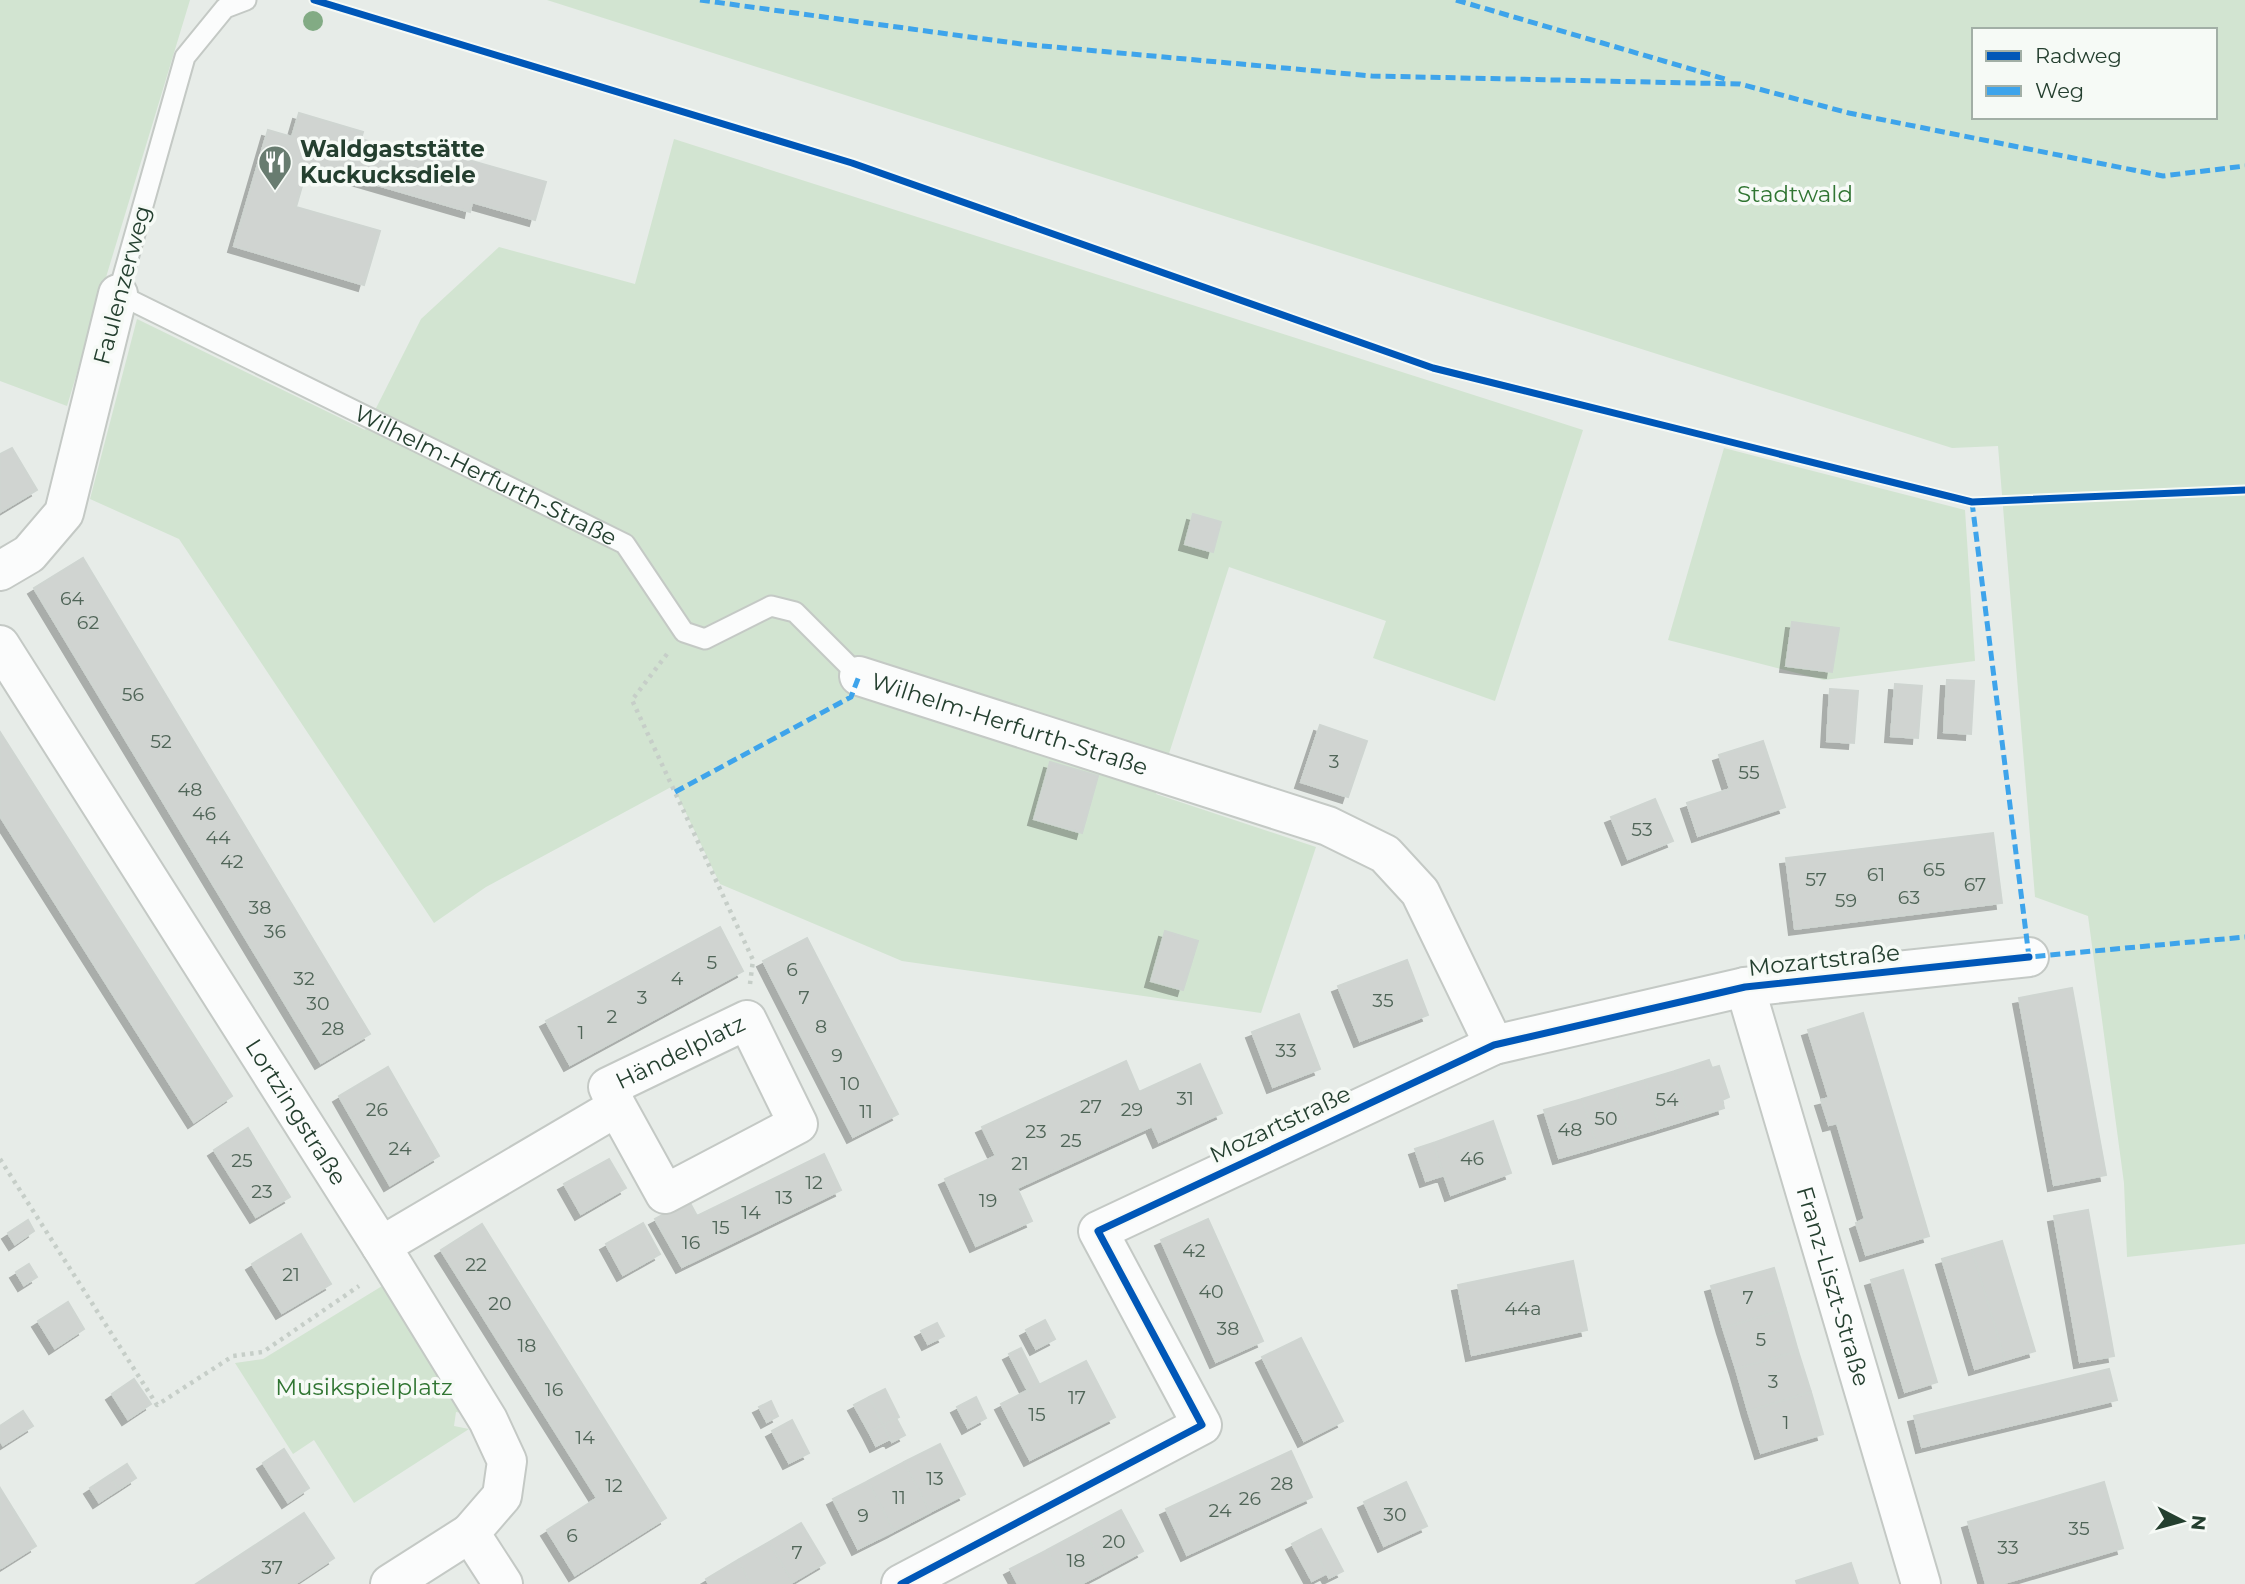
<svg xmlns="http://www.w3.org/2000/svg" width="2245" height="1584" viewBox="0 0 2245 1584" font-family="Montserrat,sans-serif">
  <defs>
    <filter id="shadow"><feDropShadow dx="-6" dy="6" stdDeviation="0" flood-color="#0004"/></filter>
  </defs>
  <rect width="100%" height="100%" fill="#e7ece8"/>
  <path fill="#d2e4d1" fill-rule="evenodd" d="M0 0H190L67 406 0 381Z
    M547 0H2245V1244L2127 1257 2124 1183 2088 916 2035 897 1998 446 1952 448ZM1974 30H2215V117H1974Z
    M674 139 1583 430 1495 701 1373 658 1386 621 1229 567 1156 794 1316 847 1261 1013 902 961 720 884 673 786 486 887 434 923 179 539 90 499 137 319 365 430 421 319 499 247 635 284Z
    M1724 448 1965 510 1975 661 1824 680 1668 640Z
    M387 1283 469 1414 456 1412 454 1426 469 1429 354 1503 314 1440 293 1454 235 1363 263 1359Z"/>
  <path fill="#d0d4d1" stroke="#cfd5d1" stroke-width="2" filter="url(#shadow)" d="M299 113 363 132 350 177 308 165 296 207 380 231 364 285 234 246 268 130 292 137Z
    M361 139 409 153 412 144 546 182 535 220 472 202 470 212 350 177Z
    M12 448 37 490 0 512V454Z
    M1193 514 1221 522 1213 552 1185 544Z
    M83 558 370 1034 321 1063 34 588Z
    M1792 622 1839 628 1832 672 1786 666Z
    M1947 680 1974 681 1971 734 1944 732Z
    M1895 684 1922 686 1918 738 1891 736Z
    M1830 689 1858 691 1854 743 1827 741Z
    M1320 725 1367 741 1348 797 1301 782Z
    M0 732 232 1096 194 1122 0 816Z
    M1763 741 1785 807 1698 836 1687 803 1730 789 1719 755Z
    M1050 762 1098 776 1082 833 1034 819Z
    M1655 799 1673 841 1628 859 1611 817Z
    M1993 833 2002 903 1795 929 1786 858Z
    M720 927 743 971 570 1065 546 1021Z
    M1165 931 1198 941 1183 990 1151 981Z
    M807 938 898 1114 853 1137 763 961Z
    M1407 960 1428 1015 1360 1041 1338 986Z
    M2072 988 2106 1175 2054 1185 2019 998Z
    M1863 1013 1929 1236 1866 1255 1856 1223 1865 1219 1837 1123 1829 1125 1821 1100 1829 1098 1808 1030Z
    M1299 1014 1320 1069 1273 1087 1252 1032Z
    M1709 1060 1712 1068 1719 1066 1729 1097 1722 1100 1724 1108 1689 1119 1675 1071Z
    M1126 1061 1139 1092 1200 1064 1222 1113 1159 1142 1152 1126 1017 1188 1032 1221 976 1246 945 1179 996 1156 982 1127Z
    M388 1067 439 1156 390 1185 339 1096Z
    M1675 1071 1689 1119 1660 1128 1645 1080Z
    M1645 1080 1660 1128 1630 1137 1615 1089Z
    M1615 1089 1630 1137 1597 1147 1582 1099Z
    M1582 1099 1597 1147 1559 1158 1544 1110Z
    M1493 1121 1511 1173 1451 1195 1433 1143Z
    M248 1128 290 1197 256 1217 214 1150Z
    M1433 1143 1444 1175 1426 1181 1415 1149Z
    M824 1154 841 1190 682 1267 655 1219 689 1201 697 1216Z
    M609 1159 626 1188 581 1214 564 1184Z
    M2088 1210 2114 1356 2080 1362 2054 1216Z
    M1208 1219 1263 1341 1216 1362 1161 1240Z
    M28 1220 34 1231 15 1244 8 1233Z
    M643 1223 660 1254 623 1275 606 1244Z
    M482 1224 666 1518 575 1575 547 1530 597 1498 441 1250Z
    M301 1234 331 1284 282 1313 252 1264Z
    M2002 1241 2035 1351 2005 1360 1972 1250Z
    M1972 1250 2005 1360 1975 1369 1942 1259Z
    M1573 1261 1587 1330 1472 1355 1458 1285Z
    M29 1264 37 1277 24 1285 16 1272Z
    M1774 1268 1786 1309 1723 1328 1711 1286Z
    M1903 1270 1937 1382 1905 1392 1871 1280Z
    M68 1302 84 1329 55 1348 38 1321Z
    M1786 1309 1798 1351 1736 1369 1723 1328Z
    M1045 1320 1055 1339 1036 1349 1026 1330Z
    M937 1323 944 1336 928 1344 921 1331Z
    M1301 1338 1343 1421 1304 1441 1262 1357Z
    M1021 1348 1039 1384 1028 1391 1009 1354Z
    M1798 1351 1811 1392 1748 1411 1736 1369Z
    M1086 1361 1115 1417 1030 1460 1001 1404Z
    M2109 1369 2117 1400 1922 1447 1914 1416Z
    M134 1379 151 1404 128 1419 112 1394Z
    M885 1389 899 1417 883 1425 869 1397Z
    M1811 1392 1823 1434 1761 1453 1748 1411Z
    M869 1397 883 1425 869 1432 854 1405Z
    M976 1397 986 1418 968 1428 957 1407Z
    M771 1401 778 1416 767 1422 759 1407Z
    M23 1411 33 1426 3 1445 0 1440V1426Z
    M896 1418 905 1435 892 1442 883 1425Z
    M792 1420 809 1453 789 1463 772 1431Z
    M883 1425 890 1439 876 1446 869 1432Z
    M940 1444 965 1494 930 1512 904 1462Z
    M284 1449 309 1488 288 1502 263 1463Z
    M1291 1451 1312 1497 1187 1555 1166 1509Z
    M904 1462 930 1512 894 1531 868 1481Z
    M127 1464 136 1478 119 1489 110 1475Z
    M110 1475 119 1489 99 1502 90 1488Z
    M868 1481 894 1531 858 1549 833 1499Z
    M1406 1482 1427 1526 1384 1546 1364 1502Z
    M2104 1482 2123 1548 2001 1584H1986L1968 1522Z
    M0 1488 36 1546 1 1568 0 1567Z
    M1121 1510 1143 1551 1106 1571 1084 1530Z
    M304 1513 334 1558 295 1584H196Z
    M801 1523 825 1563 793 1582 769 1542Z
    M1321 1529 1343 1571 1329 1578 1307 1536Z
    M1084 1530 1106 1571 1081 1584H1065L1047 1550Z
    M1307 1536 1327 1573 1312 1581 1292 1544Z
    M769 1542 793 1582 789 1584H751L738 1560Z
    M1047 1550 1065 1584H1018L1010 1569Z
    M738 1560 751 1584H709L706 1579Z
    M1851 1563 1858 1584H1797L1796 1581Z"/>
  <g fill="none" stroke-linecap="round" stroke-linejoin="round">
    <g stroke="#c4c9c5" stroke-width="23">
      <g id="lane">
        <path id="s1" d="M246 0 225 8 185 57 118 294 625 544 684 632 705 639 771 606 795 612 859 676"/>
      </g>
    </g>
    <g stroke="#c4c9c5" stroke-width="42">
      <g id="street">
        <path d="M0 571 29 554 64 513 118 294"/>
        <path id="s2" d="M0 645 381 1246 488 1420 507 1461 502 1496 470 1533 503 1584"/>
        <path id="s3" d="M859 676 1328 826 1385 854 1420 892 1494 1045"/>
        <path id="s4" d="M1745 987 1921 1584"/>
        <path id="s5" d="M381 1246 617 1107 608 1087 747 1020 798 1124 665 1194 617 1107"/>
        <path d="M390 1584 470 1533"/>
        <path d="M901 1584 1202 1425 1098 1231 1494 1045 1745 987 2029 957"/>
      </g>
    </g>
    <path stroke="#c6cec8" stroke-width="4.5" stroke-dasharray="3.5 5" stroke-linecap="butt" d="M667 654 632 700 753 960 750 984
      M0 1159 157 1405 233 1356 263 1352 359 1286"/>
    <use href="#lane" stroke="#fbfcfc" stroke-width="19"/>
    <use href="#street" stroke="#fbfcfc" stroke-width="38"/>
    <path stroke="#3ea4eb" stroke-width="5" stroke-dasharray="10 5" stroke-linecap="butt" d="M700 0 1021 44 1372 76 1740 84 1849 113 2163 176 2245 166
      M1456 0 1725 79
      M1972 502 2029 957 2245 937
      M675 792 851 697 859 676"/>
    <g stroke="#f6faf6" stroke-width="11">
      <path id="cycleway" d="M314 0 852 163 1433 368 1972 502 2245 490
        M901 1584 1202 1425 1098 1231 1494 1045 1745 987 2029 957"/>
    </g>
    <use href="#cycleway" stroke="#0057b8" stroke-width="7"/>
  </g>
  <circle fill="#82ab84" cx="313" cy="21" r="10"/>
  <defs>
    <g id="restaurant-pin" transform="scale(1.75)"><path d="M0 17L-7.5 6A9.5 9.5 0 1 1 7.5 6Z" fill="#687c70" stroke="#f6faf6"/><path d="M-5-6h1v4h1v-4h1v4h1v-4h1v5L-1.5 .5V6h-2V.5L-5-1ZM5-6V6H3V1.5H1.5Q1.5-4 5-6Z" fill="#fff"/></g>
  </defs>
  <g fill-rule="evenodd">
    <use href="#restaurant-pin" x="275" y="162"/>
  </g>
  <g text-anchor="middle" stroke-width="7" stroke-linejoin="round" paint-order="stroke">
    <g font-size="19" fill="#506558">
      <text x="72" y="605">64</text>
      <text x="88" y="629">62</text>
      <text x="133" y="701">56</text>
      <text x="161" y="748">52</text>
      <text x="1334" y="768">3</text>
      <text x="1749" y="779">55</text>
      <text x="190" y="796">48</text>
      <text x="204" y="820">46</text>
      <text x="1642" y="836">53</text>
      <text x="218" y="844">44</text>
      <text x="232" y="868">42</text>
      <text x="1934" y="876">65</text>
      <text x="1876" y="881">61</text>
      <text x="1816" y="886">57</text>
      <text x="1975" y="891">67</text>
      <text x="1909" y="904">63</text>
      <text x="1846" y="907">59</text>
      <text x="260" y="914">38</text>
      <text x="275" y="938">36</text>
      <text x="712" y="969">5</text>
      <text x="792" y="976">6</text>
      <text x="304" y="985">32</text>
      <text x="677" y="985">4</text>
      <text x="642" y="1004">3</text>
      <text x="804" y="1004">7</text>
      <text x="1383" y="1007">35</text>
      <text x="318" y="1010">30</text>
      <text x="612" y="1023">2</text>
      <text x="821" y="1033">8</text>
      <text x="333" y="1035">28</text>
      <text x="581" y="1039">1</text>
      <text x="1286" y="1057">33</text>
      <text x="837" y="1062">9</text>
      <text x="850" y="1090">10</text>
      <text x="1185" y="1105">31</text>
      <text x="1667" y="1106">54</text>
      <text x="1091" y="1113">27</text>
      <text x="377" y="1116">26</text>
      <text x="1132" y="1116">29</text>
      <text x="866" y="1118">11</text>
      <text x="1606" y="1125">50</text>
      <text x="1570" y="1136">48</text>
      <text x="1036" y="1138">23</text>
      <text x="1071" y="1147">25</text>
      <text x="400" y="1155">24</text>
      <text x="1472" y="1165">46</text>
      <text x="242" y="1167">25</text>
      <text x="1020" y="1170">21</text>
      <text x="814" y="1189">12</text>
      <text x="262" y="1198">23</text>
      <text x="784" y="1204">13</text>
      <text x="988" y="1207">19</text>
      <text x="751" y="1219">14</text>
      <text x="721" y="1234">15</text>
      <text x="691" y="1249">16</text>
      <text x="1194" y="1257">42</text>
      <text x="476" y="1271">22</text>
      <text x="291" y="1281">21</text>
      <text x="1211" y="1298">40</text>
      <text x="1748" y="1304">7</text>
      <text x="500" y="1310">20</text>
      <text x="1523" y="1315">44a</text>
      <text x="1228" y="1335">38</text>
      <text x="1761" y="1346">5</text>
      <text x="527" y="1352">18</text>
      <text x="1773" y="1388">3</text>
      <text x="554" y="1396">16</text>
      <text x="1077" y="1404">17</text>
      <text x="1037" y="1421">15</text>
      <text x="1786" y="1429">1</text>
      <text x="585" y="1444">14</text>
      <text x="935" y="1485">13</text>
      <text x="1282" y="1490">28</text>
      <text x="614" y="1492">12</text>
      <text x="899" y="1504">11</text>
      <text x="1250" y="1505">26</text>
      <text x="1220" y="1517">24</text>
      <text x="1395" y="1521">30</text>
      <text x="863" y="1522">9</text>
      <text x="2079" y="1535">35</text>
      <text x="572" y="1542">6</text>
      <text x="1114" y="1548">20</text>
      <text x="2008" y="1554">33</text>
      <text x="797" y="1559">7</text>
      <text x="1076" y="1567">18</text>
      <text x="272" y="1574">37</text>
    </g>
    <g font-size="23" font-weight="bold" fill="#243f2f" stroke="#f6faf6" text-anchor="start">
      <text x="300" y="157">Waldgaststätte<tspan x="300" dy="26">Kuckucksdiele</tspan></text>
    </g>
    <g font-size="23" fill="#307532" stroke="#f6faf6">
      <text x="1795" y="202">Stadtwald</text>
      <text x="364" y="1395">Musikspielplatz</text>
    </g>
    <g font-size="23" fill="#243f2f" stroke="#f6faf6">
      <text transform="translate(122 285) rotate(-75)" y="8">Faulenzerweg</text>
      <text dy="8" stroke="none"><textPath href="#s1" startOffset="742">Wilhelm-Herfurth-Straße</textPath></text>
      <text dy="8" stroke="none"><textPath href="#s3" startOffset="158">Wilhelm-Herfurth-Straße</textPath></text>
      <text transform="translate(1824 960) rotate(-6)" y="8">Mozartstraße</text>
      <text dy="8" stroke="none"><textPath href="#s5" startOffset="376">Händelplatz</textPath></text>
      <text dy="8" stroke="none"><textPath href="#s2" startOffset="553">Lortzingstraße</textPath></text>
      <text transform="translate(1280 1124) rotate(-25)" y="8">Mozartstraße</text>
      <text dy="8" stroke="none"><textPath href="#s4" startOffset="312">Franz-Liszt-Straße</textPath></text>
    </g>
  </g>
  <rect x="1972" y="28" width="245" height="91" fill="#f6faf6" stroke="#a2afa6" stroke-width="2"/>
  <rect x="1986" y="51" width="35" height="10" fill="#0057b8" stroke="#a2afa6" stroke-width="2"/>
  <text x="2035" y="63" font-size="21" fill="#243f2f">Radweg</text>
  <rect x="1986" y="86" width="35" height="10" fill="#3ea4eb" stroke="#a2afa6" stroke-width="2"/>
  <text x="2035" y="98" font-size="21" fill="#243f2f">Weg</text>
  <g transform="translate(2182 1521) rotate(96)" stroke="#f6faf6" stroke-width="5" paint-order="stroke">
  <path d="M0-5L12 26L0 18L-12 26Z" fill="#243f2f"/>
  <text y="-10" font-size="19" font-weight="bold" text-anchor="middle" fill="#243f2f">N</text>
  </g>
</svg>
